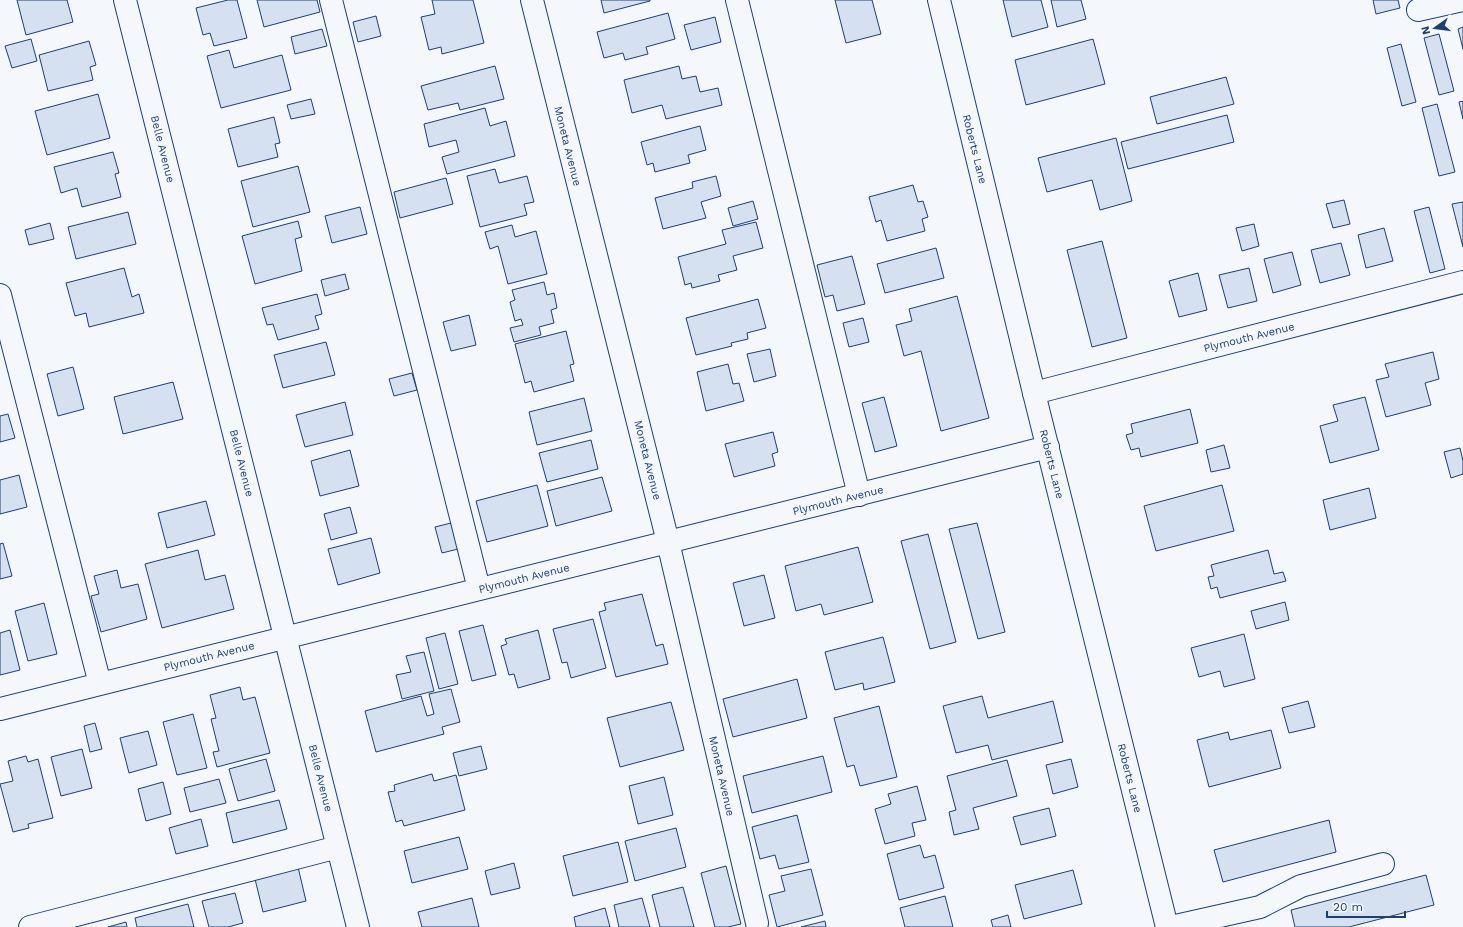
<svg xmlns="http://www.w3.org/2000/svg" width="1463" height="927" viewBox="0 0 1463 927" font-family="'Work Sans',sans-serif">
  <rect width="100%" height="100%" fill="#f4f7fb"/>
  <path fill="#d5e0f0" stroke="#1d3f73" d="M17 0H67L73 22 26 35Z
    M228 0H237L247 38 214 46 210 33 203 35 196 8Z
    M257 0H317L320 12 264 27Z
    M432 0H473L484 43 442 54 441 47 429 50 421 17 435 14Z
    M601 0H650V1L604 13Z
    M835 0H872L881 34 846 43Z
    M1003 0H1041L1048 27 1012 37Z
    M1051 0H1081L1086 19 1057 27Z
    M1373 0H1398L1400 8 1376 14Z
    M668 13 675 39 646 47 648 54 625 60 623 53 604 58 597 32Z
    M376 16 381 36 358 42 353 22Z
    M715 17 721 42 691 50 684 25Z
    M1463 27V49L1458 29Z
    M322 29 327 46 295 54 291 37Z
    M1439 34 1454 91 1439 95 1424 38Z
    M31 39 37 61 12 68 5 46Z
    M1093 39 1105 84 1026 105 1015 60Z
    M89 41 96 65 90 67 93 80 48 91 39 55Z
    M1401 44 1416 102 1402 106 1387 48Z
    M229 50 234 68 282 55 291 90 221 108 207 56Z
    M495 66 504 99 460 110 458 103 428 110 421 86Z
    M679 66 682 79 696 76 700 92 718 88 722 105 666 119 662 105 632 113 624 80Z
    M1226 77 1234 104 1157 124 1150 97Z
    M98 94 110 138 47 155 35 111Z
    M311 99 315 114 291 119 287 105Z
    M1463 101V119L1459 102Z
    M1437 104 1455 172 1439 176 1422 108Z
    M485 108 490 126 506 121 515 156 447 174 442 157 459 152 456 140 429 147 424 124Z
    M1227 115 1234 142 1128 169 1121 142Z
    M274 117 280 143 275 144 278 157 238 167 228 129Z
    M700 126 706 150 688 155 690 163 655 172 653 163 647 165 641 142Z
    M1116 138 1132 201 1100 210 1092 180 1047 192 1038 158Z
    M113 152 119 173 115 174 121 197 82 207 77 188 61 193 54 167Z
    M298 166 310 212 253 227 241 181Z
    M495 169 499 183 527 176 534 202 524 204 527 215 480 227 467 176Z
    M716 176 721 196 701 202 706 218 663 229 655 198 693 188 692 182Z
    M446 178 453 204 400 218 394 192Z
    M913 185 918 202 923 201 928 217 922 219 925 231 887 241 881 220 876 222 869 197Z
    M1344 200 1350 224 1333 228 1326 204Z
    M753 201 758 219 733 226 728 208Z
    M1463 202V247L1452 204Z
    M360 207 367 234 332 243 325 216Z
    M1429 207 1445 269 1430 273 1414 211Z
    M128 212 136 244 76 259 68 227Z
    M298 221 302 237 295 239 302 271 255 284 242 236Z
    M756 222 763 248 733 256 737 270 718 275 720 281 692 288 691 283 685 285 678 257 726 244 722 230Z
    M50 223 54 239 29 245 25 230Z
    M1254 224 1259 246 1242 251 1236 228Z
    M512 225 515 237 536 231 547 274 508 284 498 246 490 249 485 232Z
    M1384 228 1393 261 1366 268 1358 235Z
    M1102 241 1127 338 1092 347 1067 250Z
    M1341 243 1350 275 1320 283 1311 250Z
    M936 248 944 278 885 293 877 264Z
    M1292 252 1301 285 1273 293 1264 259Z
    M852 256 865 304 837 311 833 295 825 297 817 265Z
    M124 268 132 297 139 294 144 313 89 327 86 313 75 316 66 283Z
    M1249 268 1257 301 1228 308 1219 275Z
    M1198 273 1207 310 1179 317 1169 281Z
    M345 274 349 289 325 296 321 280Z
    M544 282 547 295 554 293 557 308 551 310 554 323 539 327 541 335 514 342 510 328 523 325 521 319 515 321 510 302 515 300 512 290Z
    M317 294 322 314 315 316 319 329 278 340 273 324 267 325 262 308Z
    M957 296 989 418 941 431 921 351 904 356 896 325 912 321 909 309Z
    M758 299 766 328 747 333 748 339 731 343 732 346 696 355 686 318Z
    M469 315 476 345 451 351 443 322Z
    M863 318 869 342 849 347 843 323Z
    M566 331 574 364 570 365 574 381 534 392 531 381 525 383 515 344Z
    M326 342 335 375 283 388 274 355Z
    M770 349 776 376 754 382 747 354Z
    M1433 352 1439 379 1425 383 1431 405 1386 417 1376 380 1389 377 1385 364Z
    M728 364 733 384 739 383 744 401 706 411 697 372Z
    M73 367 84 409 58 416 47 374Z
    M412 373 417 390 394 396 389 379Z
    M173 382 183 419 123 434 114 397Z
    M884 397 897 446 875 452 862 403Z
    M1365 397 1379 450 1330 463 1320 426 1338 421 1333 405Z
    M584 398 592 431 537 445 529 412Z
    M345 402 353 435 305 447 296 415Z
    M1190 409 1198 443 1141 457 1139 448 1131 450 1126 435 1133 433 1131 424Z
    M8 414 15 438 0 442V416Z
    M773 432 778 452 772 454 775 466 734 477 725 444Z
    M591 440 598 469 547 482 539 453Z
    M1224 445 1230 468 1211 472 1206 450Z
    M1460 448 1463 461V474L1451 478 1444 452Z
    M350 450 359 486 320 496 311 461Z
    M19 475 27 507 0 514V480Z
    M602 477 612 511 556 526 547 491Z
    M537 485 548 526 487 542 476 501Z
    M1222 485 1234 531 1156 551 1144 506Z
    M1369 488 1376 518 1330 530 1323 500Z
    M206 501 215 535 167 548 158 513Z
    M350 507 357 533 331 540 324 514Z
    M451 523 458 549 442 553 435 527Z
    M977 523 1005 632 978 639 949 529Z
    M928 534 956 642 930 649 901 541Z
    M371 538 380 573 338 585 328 549Z
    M3 543 12 576 0 579V544Z
    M858 547 873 602 824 615 821 604 796 611 785 566Z
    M198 550 205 580 225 575 234 609 162 628 145 564Z
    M1268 550 1274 574 1283 572 1286 581 1220 598 1217 587 1211 589 1208 577 1214 576 1211 565Z
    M117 570 121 588 138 584 147 619 101 632 91 596 99 594 94 576Z
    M764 575 775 618 744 626 733 583Z
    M642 594 656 646 663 644 668 664 616 677 599 612 606 610 604 603Z
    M1285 602 1289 620 1256 629 1251 611Z
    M44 603 57 654 28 661 15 611Z
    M593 619 606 668 571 678 567 662 562 663 553 629Z
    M483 625 496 675 472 681 459 631Z
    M10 630 20 670 0 675V633Z
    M538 630 550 679 518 688 514 674 509 675 501 646 507 644 505 639Z
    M445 633 458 684 439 689 426 638Z
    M1244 634 1255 679 1224 687 1220 671 1199 677 1191 648Z
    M883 637 895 682 864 690 863 683 835 690 825 652Z
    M424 652 434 691 402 699 396 675 411 672 406 656Z
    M797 679 807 718 733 737 723 699Z
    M240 687 243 700 255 697 270 753 217 767 213 752 219 751 211 719 216 718 210 695Z
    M451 689 460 722 442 727 444 734 376 752 365 711 421 696 427 716 434 714 429 694Z
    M982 696 988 718 1053 701 1063 742 992 760 988 745 956 753 943 706Z
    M1308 701 1315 727 1289 733 1282 708Z
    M671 702 684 750 620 767 607 718Z
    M879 706 897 777 860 786 854 765 847 767 834 718Z
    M193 714 207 768 177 775 163 722Z
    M95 723 102 749 90 752 84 726Z
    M1271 730 1281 768 1209 787 1197 740 1228 732 1230 740Z
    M148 731 157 765 129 773 120 738Z
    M481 746 487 769 459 776 453 753Z
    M82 749 92 788 61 796 51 757Z
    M26 756 28 762 38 759 53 818 28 824 29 828 13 832 0 784 13 781 8 761Z
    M823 756 832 792 752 813 743 776Z
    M266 759 275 791 238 801 229 769Z
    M1071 759 1078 787 1053 794 1046 765Z
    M1007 760 1017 796 973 808 979 829 954 835 949 812 956 810 947 776Z
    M432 774 434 781 456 775 465 810 404 826 402 820 396 822 388 792 395 791 394 785Z
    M664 777 673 815 638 824 629 786Z
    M219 779 226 803 190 812 184 788Z
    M163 782 171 814 146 821 138 789Z
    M917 786 926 820 912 823 915 836 885 844 875 809 891 804 888 794Z
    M279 800 287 829 233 843 226 813Z
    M1049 808 1056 836 1021 845 1013 817Z
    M797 815 809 862 779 869 775 855 760 859 752 827Z
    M201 819 208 846 176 854 169 828Z
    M1329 820 1336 852 1223 882 1214 850Z
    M676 828 686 867 635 881 625 841Z
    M459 837 468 869 412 883 404 851Z
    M618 842 628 882 573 896 563 856Z
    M920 845 924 858 935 855 944 888 899 900 887 854Z
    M514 863 520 888 491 895 485 871Z
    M726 866 741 924 728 927H715L701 873Z
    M298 867 306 901 263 912 255 879Z
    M811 869 823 915 777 927 769 895 785 891 781 876Z
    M1073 870 1082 904 1024 919 1015 885Z
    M1426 875 1434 905 1349 927H1295L1291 910Z
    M683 887 694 927H660L652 895Z
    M235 893 243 923 228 927H209L202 901Z
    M945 896 953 927H905L900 908Z
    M472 898 479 927H422L418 912Z
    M642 898 650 927H619L614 905Z
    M188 904 194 927H137L135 918Z
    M605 908 610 927H576L574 917Z
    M1008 915 1011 927H993L991 920Z
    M825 921 826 927H801Z
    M126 922 127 927H108Z"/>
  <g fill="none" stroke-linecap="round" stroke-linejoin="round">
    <g stroke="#1d3f73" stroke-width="24">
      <path id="minor" d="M125 0 358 927
        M331 0 479 589
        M532 0 668 542 757 923
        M737 0 859 495
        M1418 10 1463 0
        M0 295 100 684
        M1034 393 1463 282
        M0 709 1048 447
        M30 927 338 847
        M1171 927 1260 907 1301 886 1383 864"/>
    </g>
    <g stroke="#1d3f73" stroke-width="24">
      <path id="major" d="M939 0 1034 393 1167 927"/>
    </g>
    <use href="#minor" stroke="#f4f7fb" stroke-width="22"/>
    <use href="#major" stroke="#f4f7fb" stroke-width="22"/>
  </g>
  <g text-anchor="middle" stroke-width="3" stroke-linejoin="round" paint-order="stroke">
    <g font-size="11" fill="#1d3f73" stroke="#f4f7fb">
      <text transform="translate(568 146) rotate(76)" y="4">Moneta Avenue</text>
      <text transform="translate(163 149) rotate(76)" y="4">Belle Avenue</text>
      <text transform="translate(975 149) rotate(76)" y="4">Roberts Lane</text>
      <text transform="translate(1249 337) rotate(-14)" y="4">Plymouth Avenue</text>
      <text transform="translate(648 460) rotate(76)" y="4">Moneta Avenue</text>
      <text transform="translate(242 463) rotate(76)" y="4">Belle Avenue</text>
      <text transform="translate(1052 464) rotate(76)" y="4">Roberts Lane</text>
      <text transform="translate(838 500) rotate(-14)" y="4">Plymouth Avenue</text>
      <text transform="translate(524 578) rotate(-14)" y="4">Plymouth Avenue</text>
      <text transform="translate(209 656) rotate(-14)" y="4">Plymouth Avenue</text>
      <text transform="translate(722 776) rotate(77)" y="4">Moneta Avenue</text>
      <text transform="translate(321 778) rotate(76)" y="4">Belle Avenue</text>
      <text transform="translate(1130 778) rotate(76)" y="4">Roberts Lane</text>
    </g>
  </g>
  <g transform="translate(1435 28) rotate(256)" stroke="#f4f7fb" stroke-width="3" paint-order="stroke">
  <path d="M0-3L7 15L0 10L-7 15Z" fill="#1d3f73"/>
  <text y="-6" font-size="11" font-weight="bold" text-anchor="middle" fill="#1d3f73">N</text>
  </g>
  <path d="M1327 911v6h78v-6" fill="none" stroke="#1d3f73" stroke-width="2"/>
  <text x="1333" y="911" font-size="12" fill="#1d3f73" stroke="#f4f7fb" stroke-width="3" paint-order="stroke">20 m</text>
</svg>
